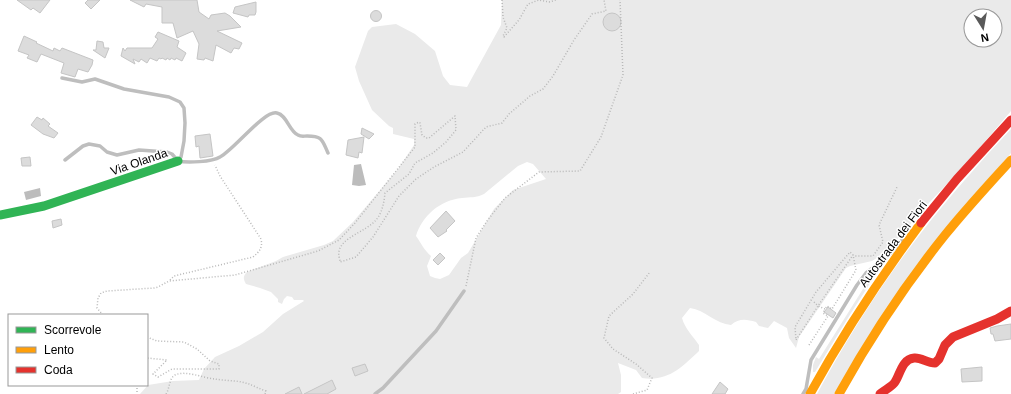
<svg xmlns="http://www.w3.org/2000/svg" width="1011" height="394" viewBox="0 0 1011 394" font-family="Arial,sans-serif">
  <rect width="100%" height="100%" fill="#fff"/>
  <path fill="#eaeaea" fill-rule="evenodd" d="M502 0H1011V111L965 165 926 206 887 251 872 261 850 266 846 268 799 337 796 348 789 338 787 328 774 321 768 328 759 326 756 322C746 319 739 318 731 325 716 324 705 310 690 308L682 318C685 329 693 336 699 345V351C682 367 668 382 642 378L636 370 618 363 621 375V392L618 394H140L148 385 173 381 199 380 204 369 215 357 239 346 263 332 283 314 304 301 303 300H294L292 297 287 296 284 299 282 304 278 302V299L271 292 260 288 246 284C243 279 243 276 247 272L276 261 283 257 324 245 333 241 353 222 398 169 414 145V139L393 134V128L389 126 372 110 359 81 355 67 368 31 372 27 396 24 415 34 435 51 443 76 450 85 467 87 501 25ZM971 16H995V40H971ZM527 162 533 164 546 179 513 190 494 209 468 253 461 258 449 275 440 279 435 278 430 276 427 266 431 256C424 250 421 243 416 236 422 216 440 200 462 198 470 197 476 198 484 194L518 166Z
    M1011 129V153L954 218 834 394H817C847 338 882 283 921 233 949 197 980 162 1011 129Z
    M873 273H875L876 274 851 313 815 372H813V365L816 357 819 359 868 281 866 279Z"/>
  <path fill="#bcbcbc" d="M361 164 366 185 359 186 352 185 354 165Z
    M40 188 41 196 26 200 24 192Z"/>
  <path fill="#dcdcdc" stroke="#c5c5c5" d="M17 0H50L40 13 33 8 31 10Z
    M88 0H100L91 9 85 3Z
    M130 0H197L199 12 209 19 211 15 225 13 230 16 241 27 217 31 242 43 239 49 234 48 231 53 216 45 213 61 205 58 204 60 197 59 199 44 193 31 177 38 173 23H162V7L146 4 144 7Z
    M256 2V12L255 15H249L248 17 233 13 235 7Z
    M370.5 16a5.5 5.5 0 1 1 11 0a5.5 5.5 0 1 1-11 0Z
    M603 22a9 9 0 1 1 18 0a9 9 0 1 1-18 0Z
    M158 32 179 41 177 47 186 53 182 61 176 58 175 60 171 58 170 60 167 58 166 60 162 58 161 59 159 58 157 61 150 58 147 63 141 59 139 62 133 59 135 64 121 56 123 48 125 51 127 48H152L158 39 155 37Z
    M24 36 37 42 36 43 53 51 54 48 60 51 62 48 93 60 92 65 88 72 78 69 75 77 61 73 64 63 41 54 37 62 27 58 29 55 18 51Z
    M97 41 103 42 104 48H109L105 58 93 50H96Z
    M37 117 42 120 43 118 50 124 48 126 58 133 54 138 43 134 31 125Z
    M362 128 374 134 369 139 361 134Z
    M210 134 213 156 200 158 199 146 196 147 195 136Z
    M364 137 362 153 359 152 358 158 346 155 348 140Z
    M30 157 31 166H22L21 158Z
    M446 211 455 221 446 230 447 231 438 237 430 228Z
    M61 219 62 225 53 228 52 221Z
    M440 253 445 258 438 265 433 260Z
    M828 307 836 313 833 318 824 312Z
    M1011 324V339L995 341 993 334H991L990 328 997 326Z
    M365 364 368 371 355 376 352 368Z
    M982 367V381L962 382 961 369Z
    M332 380 336 389 327 394H304Z
    M720 382 728 389 725 394H712Z
    M299 387 302 394H285Z"/>
  <g fill="none" stroke-linecap="round" stroke-linejoin="round">
    <path stroke="#b8b8b8" stroke-width="1.5" stroke-dasharray="1 2" stroke-linecap="butt" d="M502 0 503 17 507 28 503 36 504 37 519 20 528 4 539 0 549 2 556 0
      M170 280 174 276 253 257C259 252 263 248 261 239L220 176 215 165
      M466 286 476 238 487 221 505 198 539 172 580 171 601 137 623 75 620 0
      M814 302 818 306 796 340 795 327 816 292 850 252 853 255 856 270 832 309 827 306 825 309
      M103 315 97 308 98 298 101 293 107 291 154 288 158 287 169 281 235 275 318 251 339 240 355 223 415 147V124L419 122 420 123 422 135 426 138H429L455 116 456 130 446 142 433 153 415 163 409 174 385 193C384 203 382 213 376 220 367 231 340 238 339 252 338 255 340 259 340 262L356 257 373 237 399 196 416 179 434 167 463 152 486 127 502 123 509 114 530 96 543 89 553 76 574 40 592 14 606 11 604 0
      M147 337 157 341 184 342 197 349 210 361 219 364V369H172L158 377 153 374 167 360 147 358
      M809 345 828 316 823 313 825 309 818 306 853 255 856 256H873L883 242 879 225 897 187
      M137 385V394
      M166 394C170 388 169 378 175 375 186 370 203 378 215 379 226 381 238 380 249 384 254 386 260 389 266 391L265 394
      M633 394 647 390 652 378 636 364 613 349 604 338 609 316 633 294 650 272"/>
    <path stroke="#bebebe" stroke-width="3.5" d="M62 78 82 82 95 79 124 89 169 97 180 102 184 108 185 123 184 141 181 157 178 160
      M65 160 83 146 89 144 100 146 107 152 117 155 139 150 167 152 172 154 178 161C187 163 212 162 220 157 234 150 265 109 277 113 287 115 289 131 298 135 301 137 304 136 307 136 323 136 322 140 328 153
      M375 394 383 388 436 331 464 291
      M803 394 806 389 811 360 857 285 866 273 889 255 903 239"/>
    <path stroke="#30b455" stroke-width="9" d="M0 215 44 206 178 161"/>
    <path stroke="#ff9f0a" stroke-width="9" d="M810 394C843 334 880 278 921 223
      M839 394C870 338 905 285 945 235 966 209 988 185 1011 160"/>
    <path stroke="#e5322d" stroke-width="9" d="M921 223 957 179 1011 120
      M880 394C884 390 892 387 895 382 900 375 902 359 914 358 921 357 927 363 935 363L939 359 945 345 953 337 997 319 1011 311"/>
  </g>
  <g text-anchor="middle" stroke-width="3" stroke-linejoin="round" paint-order="stroke">
    <g font-size="12" fill="#000" stroke="#fff">
      <text transform="translate(139 162) rotate(-19)" y="4">Via Olanda</text>
      <text transform="translate(893 244) rotate(-53)" y="4">Autostrada dei Fiori</text>
    </g>
  </g>
  <rect x="8" y="314" width="140" height="72" fill="#ffffff" stroke="#999999"/>
  <rect x="16" y="327" width="20" height="6" fill="#30b455" stroke="#999999"/>
  <text x="44" y="334" font-size="12" fill="#000000">Scorrevole</text>
  <rect x="16" y="347" width="20" height="6" fill="#ff9f0a" stroke="#999999"/>
  <text x="44" y="354" font-size="12" fill="#000000">Lento</text>
  <rect x="16" y="367" width="20" height="6" fill="#e5322d" stroke="#999999"/>
  <text x="44" y="374" font-size="12" fill="#000000">Coda</text>
  <g transform="translate(983 28) rotate(169)"><circle r="19" fill="#ffffff" stroke="#999999"/>
  <path d="M0-3L7 15L0 10L-7 15Z" fill="#595959"/>
  <text y="-6" font-size="11" font-weight="bold" text-anchor="middle" fill="#000000">N</text>
  </g>
</svg>
